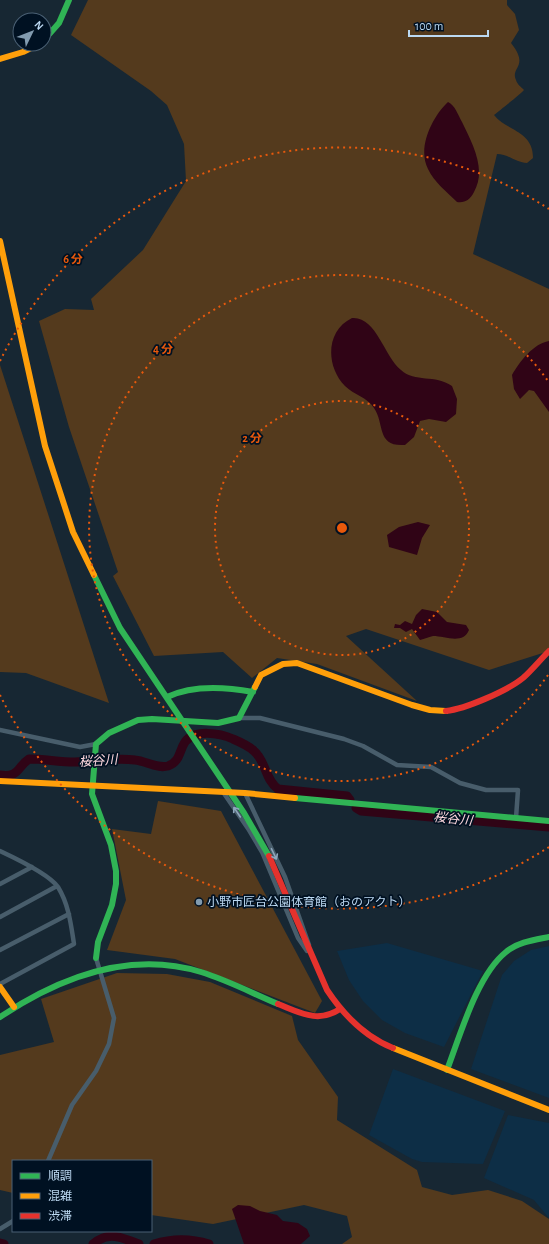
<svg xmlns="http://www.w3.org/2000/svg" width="549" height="1244" viewBox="0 0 549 1244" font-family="'Alegreya Sans','Noto Sans JP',sans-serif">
  <rect width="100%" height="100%" fill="#172733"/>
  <path fill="#0d2e46" d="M387 943 483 971 444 1047 405 1033 382 1020 363 1001 349 980 337 951Z
    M549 946V1098L471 1069 502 975 514 961 531 950Z
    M393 1069 505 1111 483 1164 422 1162 412 1159 369 1135Z
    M508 1115 549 1123V1218L534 1200 484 1178Z"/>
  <path fill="#543a1d" d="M88 0H507V5L515 14 519 30 511 43C530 67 510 67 516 80 517 84 521 87 524 90 522 93 499 111 494 115 506 131 533 130 533 158L527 163C517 163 508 154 497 154L473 254 549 289V651L489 670 366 629 346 636 417 701 317 664 277 658 252 678 223 652 154 656 113 576 118 572 69 427 39 321 65 309 94 310 91 299 143 250 186 181 184 144 167 105 151 91 71 35Z
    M0 365 109 703 26 673 0 672Z
    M158 801 221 811 322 1001 315 1013 175 959 107 950 126 900 112 829 151 834Z
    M117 973 167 974 210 982 292 1016 298 1040 338 1097 337 1120 417 1170 422 1187 452 1195 488 1190 522 1201 549 1219V1244H342L352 1237 347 1216 304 1205 213 1224 151 1215V1161H13V1193L0 1190V1055L54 1042 41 999Z"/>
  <path fill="#300416" d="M448 102C455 105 458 115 462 122 472 143 487 169 474 192 470 200 465 203 457 202 447 192 434 182 428 169 417 148 432 117 448 102Z
    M352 318C376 316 384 356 401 370 415 383 435 374 452 386L457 399 456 414 446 422 429 419 420 421 414 437 405 445C376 447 385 424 374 408 367 397 354 395 345 386 326 367 325 331 352 318Z
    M549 341V412L534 391 529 390 520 399 514 389 512 375C520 361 533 344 549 341Z
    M418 522 430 525 422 538 417 555 389 547 387 535 399 527Z
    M422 609 437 612 447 622 466 625 469 630C463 645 445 636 433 636 428 637 425 639 420 640L412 629 406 632 400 628H394L395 624 400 625 405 621 412 624 416 615Z
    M238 1205 250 1206 260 1211 277 1215 283 1221 298 1223 307 1229 310 1236 301 1244H244L232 1209Z"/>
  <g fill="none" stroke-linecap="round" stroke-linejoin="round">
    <path stroke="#300416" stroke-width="9" d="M0 775C19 778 17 767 29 759 44 759 59 762 75 762 95 762 114 757 135 760 146 761 157 769 168 766 180 762 179 751 185 742 194 729 220 733 233 739 240 742 249 746 254 751 266 761 265 780 278 789L347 796 350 800
      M356 808 361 811 549 827
      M0 1243 4 1244
      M93 1244C110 1230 121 1238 139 1244
      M154 1244C173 1238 190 1238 209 1244"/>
    <path stroke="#485d6b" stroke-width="4.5" d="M239 718H260L344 739 363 746 397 765 431 767 460 783 486 790H518L516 818
      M0 730 80 747 96 744
      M223 792 249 830 262 852 298 938 307 951
      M245 793 285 877 309 945
      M0 851C15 858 49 874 58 887 69 905 71 925 74 944L0 984
      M0 884 32 867
      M0 917 57 886
      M0 950 69 914
      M48 1161 72 1105 96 1071 109 1044 114 1018 96 958
      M0 1229 13 1221"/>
    <path stroke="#30b455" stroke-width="6" d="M44 40 59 23 69 0
      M94 575 120 628 244 813 269 856
      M167 697C192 685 226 687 253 692
      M295 798 549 821
      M96 958 98 942 112 905 116 884V871L111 845 92 794 96 744 109 733 138 720 152 719 218 723 239 718 255 687
      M0 1017C60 977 129 950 201 972 227 980 252 993 278 1004
      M447 1070C460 1036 477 975 506 952 518 942 534 940 549 937"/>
    <path stroke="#ff9f0a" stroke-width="6" d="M0 59 23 52 39 44
      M0 241 45 446 73 532 94 575
      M255 687 261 675 283 664 297 663 412 705 430 710 446 711
      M0 781 245 793 295 798
      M0 987 14 1007
      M393 1048 549 1110"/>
    <path stroke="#e5322d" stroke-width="6" d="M446 711C465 709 507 691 523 678 532 670 540 660 549 651
      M269 856 327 990C343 1014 365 1037 393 1048
      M278 1004C299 1012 318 1024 340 1009"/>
  </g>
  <defs><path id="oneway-shaft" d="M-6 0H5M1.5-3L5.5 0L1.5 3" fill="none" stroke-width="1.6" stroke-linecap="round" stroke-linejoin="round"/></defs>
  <g stroke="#8ea7bc">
    <use href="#oneway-shaft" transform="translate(237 812) rotate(-124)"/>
    <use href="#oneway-shaft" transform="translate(274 854) rotate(64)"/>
  </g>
  <g fill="none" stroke="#e8590c" stroke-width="2" stroke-dasharray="2 4">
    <circle cx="342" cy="528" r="127"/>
    <path d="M548 675A253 253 0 1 1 548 381"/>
    <path d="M549 847A380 380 0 0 1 0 695M0 361A380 380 0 0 1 549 209"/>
  </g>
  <circle fill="#829baf" stroke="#012" stroke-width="1.5" cx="199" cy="902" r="4"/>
  <g text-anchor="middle" stroke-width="3.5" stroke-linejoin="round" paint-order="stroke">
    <g font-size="12" fill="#bcd9f2" stroke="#012" text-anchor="start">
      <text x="207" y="906">小野市匠台公園体育館（おのアクト）</text>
    </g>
    <g font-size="13" font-style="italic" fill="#fdd7de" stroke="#012">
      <text transform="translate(98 760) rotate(-4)" y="5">桜谷川</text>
      <text transform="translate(453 818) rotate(6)" y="5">桜谷川</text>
    </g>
  </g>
  <circle cx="342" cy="528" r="6" fill="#e8590c" stroke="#012" stroke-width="2"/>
  <g font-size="12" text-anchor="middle" font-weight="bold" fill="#e8590c" stroke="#012" stroke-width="3.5" stroke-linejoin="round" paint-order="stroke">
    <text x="73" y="263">6 分</text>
    <text x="163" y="353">4 分</text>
    <text x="252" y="442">2 分</text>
  </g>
  <rect x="12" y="1160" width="140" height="72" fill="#001122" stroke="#4b6175"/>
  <rect x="20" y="1173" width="20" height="6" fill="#30b455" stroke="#4b6175"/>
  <text x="48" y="1180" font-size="12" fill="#bcd9f2">順調</text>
  <rect x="20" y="1193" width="20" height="6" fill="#ff9f0a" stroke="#4b6175"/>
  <text x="48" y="1200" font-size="12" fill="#bcd9f2">混雑</text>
  <rect x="20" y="1213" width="20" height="6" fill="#e5322d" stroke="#4b6175"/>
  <text x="48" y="1220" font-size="12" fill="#bcd9f2">渋滞</text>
  <g transform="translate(32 32) rotate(47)"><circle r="19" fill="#001122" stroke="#4b6175"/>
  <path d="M0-3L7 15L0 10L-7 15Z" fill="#829baf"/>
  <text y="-6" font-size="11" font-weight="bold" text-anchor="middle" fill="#bcd9f2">N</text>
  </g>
  <path d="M409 30v6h79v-6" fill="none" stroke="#bcd9f2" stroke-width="2"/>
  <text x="415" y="30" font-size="12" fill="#bcd9f2" stroke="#001122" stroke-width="3" paint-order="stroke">100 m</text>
</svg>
